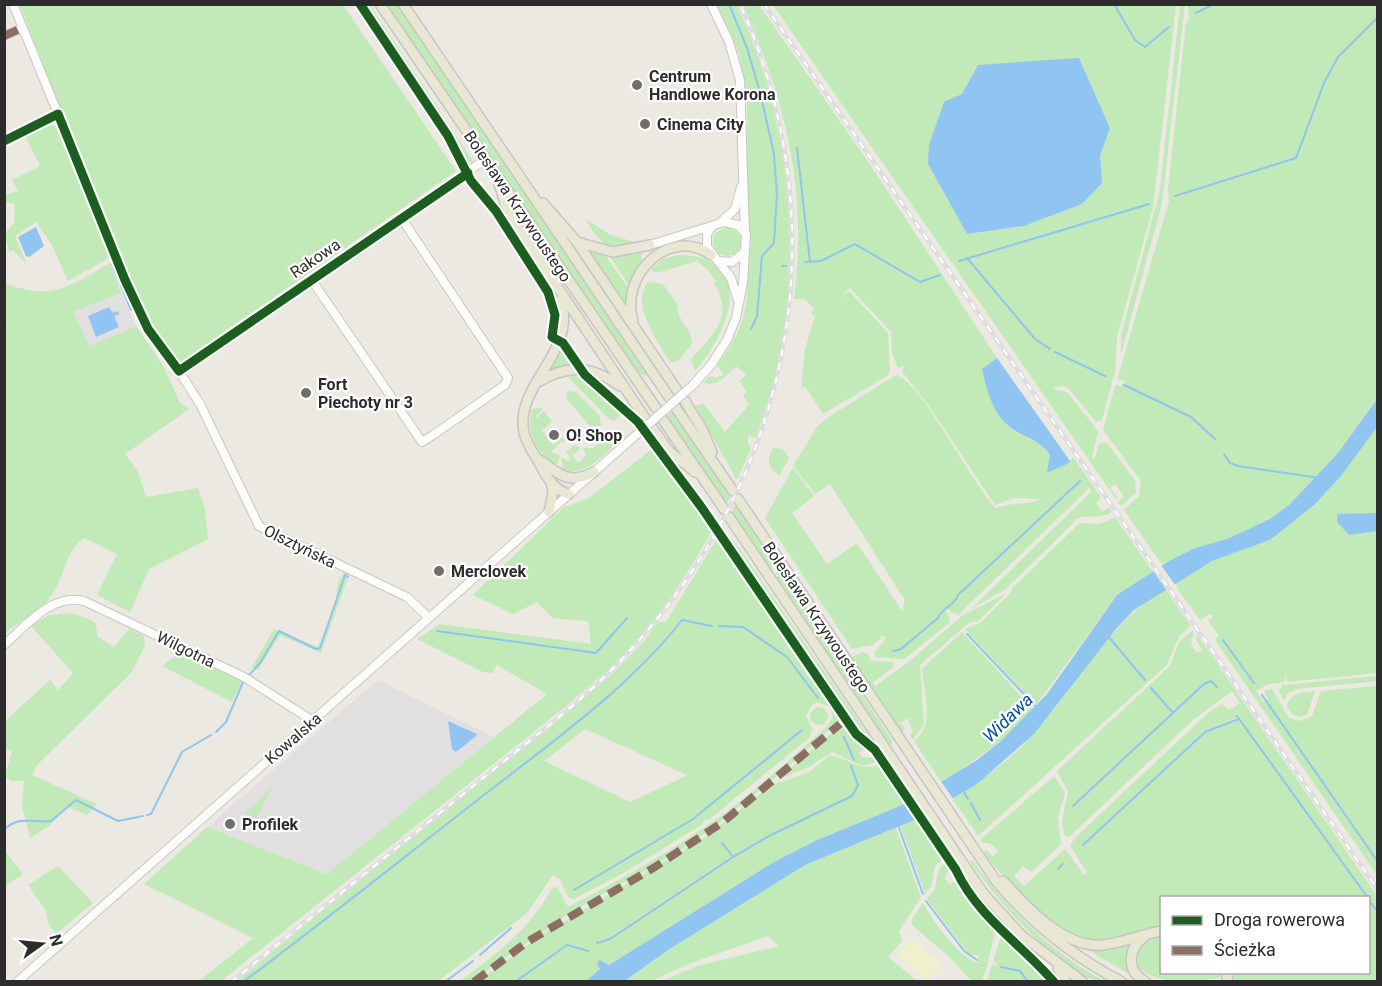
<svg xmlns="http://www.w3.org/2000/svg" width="1382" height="986" viewBox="0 0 1382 986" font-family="Roboto,sans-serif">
  <rect width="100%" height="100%" fill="#ebe9e1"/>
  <path fill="#e2dfe0" d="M121 293 136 326 89 346 73 312Z
    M378 680 494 737 327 874 207 827Z"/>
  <path fill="#c2e9b8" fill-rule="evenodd" d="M20 5H343L456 171 178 364 153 327 113 244Z
    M363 5H370L472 160 469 167 433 107Z
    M386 5H399L650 377 637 373Z
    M717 5H737C786 110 801 230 782 345 777 377 766 407 756 438L748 436V444L751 448 737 480 695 406 704 404 725 432 749 405 743 396 747 392 739 381 746 375 736 366C727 375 718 387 704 383L710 376 716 378 724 375 717 365C733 345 745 323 747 297 748 284 747 271 748 259 750 246 753 240 748 227L747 96 739 54Z
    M743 5H759L867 160 997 358 982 369C988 388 993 412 1007 425 1022 439 1038 437 1050 455L1047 470 1068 463 1073 457 1101 497 1096 503 1102 511 1109 508 1112 512C1096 521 1089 513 1077 519L1006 589 971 609 1092 491 1089 488 958 615 947 609 945 611 950 617 949 623 904 659 875 657V652L886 638 883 635 873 645 852 649 765 518 793 468 814 496 792 513 827 564 857 543 902 611 905 600 830 484 815 494 793 466 817 427 824 420 896 375C922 382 971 484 996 508 1011 502 1032 505 1041 499L1013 498 995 505 931 409 902 371 904 366 898 368 892 353 891 332 850 288 839 298 849 291 888 333 890 370 887 376 823 414 805 386 801 388 805 350 815 316 811 313 814 308 804 299H794C808 192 786 102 743 5Z
    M773 5H1176L1153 207 1117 337 1115 371 1102 420 1096 422 1069 389 1064 386 1054 387 1056 390 1067 392 1098 431 1092 458H1095L1099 444 1106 442 1135 480 1136 493 1121 506 1118 502 1124 496 1115 484 1110 488 1118 498 1116 499ZM1079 58 1110 128 1100 156 1101 183 1082 204 1024 226 967 234 928 164 944 102Z
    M1180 5H1185L1162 203 1121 355V335L1160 190Z
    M1188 5H1377V398L1338 453 1289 505 1270 519 1227 539 1195 548 1163 566 1124 510 1139 496 1141 481 1103 430 1115 386 1117 384 1121 387 1125 380 1119 381 1118 377 1169 201 1168 188 1186 22 1189 19Z
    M52 125 57 128 109 258 68 281 52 245 36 222 15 236 26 263 13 250 9 252 5 233 14 223 15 204 5 202V194L18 191 12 180 40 166 25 135Z
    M586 219 609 234 640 244C633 246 623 250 616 250 605 249 589 228 586 219Z
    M713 242a14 14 0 1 1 28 0a14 14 0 1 1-28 0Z
    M563 232 568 236 656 364 700 434Z
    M642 251 641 264 628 284 609 255Z
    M589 252 605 255 628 288 626 306Z
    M679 255C759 256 729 333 695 371L691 359C713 336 735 315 714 284L716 281 707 269 697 261 656 273 651 269 663 259Z
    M110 263 121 293 73 312 89 346 136 326 164 367 180 403 189 409 125 454 138 472 146 497 198 488 205 509 208 539 149 569 130 612 97 595 117 554 84 538C64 552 64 581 49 599 36 615 19 621 5 633L4 325 7 323 5 318 4 283C53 301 69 287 110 263Z
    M648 282 663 284 677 304 679 316 690 333 692 344 678 361 670 362C658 343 630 304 648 282Z
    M561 347 573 365 547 372Z
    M578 372 620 408 619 416 614 421 608 418 568 377Z
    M568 391 576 392 600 416 601 426H590L566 398Z
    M540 408 543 409 536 416 537 418 544 411 552 421 542 431 553 445 562 437 566 442H561L551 452 560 456 556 466C537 452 525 432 532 409Z
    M673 411 730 497 726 505 666 417Z
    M1377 427V673L1287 682 1285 673V682L1268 684 1256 691 1264 702 1268 699 1264 691 1272 689 1289 718 1299 721 1312 716 1321 691 1377 686V875L1215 640 1219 636 1208 621 1213 617 1211 614 1200 620 1177 588 1176 582 1212 561 1270 540 1330 488Z
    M615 430 621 438C606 452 586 478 563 470L561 457 568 461 571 458 566 452 575 445 581 448 572 456 578 463 586 456 583 448H593Z
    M659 444 745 556 874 744 857 732 721 531 657 446Z
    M773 448 783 449 789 458 779 476C768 467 766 461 773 448Z
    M652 449 672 478 713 529C685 578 653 629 612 667 598 679 583 691 570 703L221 981H199L253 938 144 884 207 827 327 874 547 694 497 665 492 673 483 672 417 639 439 624 591 644 588 621 552 618 537 602 513 614 473 595 564 507 589 498Z
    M735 505 773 560 772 571 731 513Z
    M1115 517 1153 572 1117 595 1036 705 965 629 980 623 1010 594 1013 587 1080 523 1100 524Z
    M718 537 840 714 839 721 787 768 713 828 676 853 573 911 472 981H460C497 954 530 929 553 887L558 888 568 907C613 884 657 859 699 831 745 801 786 763 827 726L833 716 830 707 817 702 812 705 806 716 812 728 810 737 711 818 704 820 703 824 625 872 574 899 569 898 560 879 553 875 527 913 438 981H237L611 675 645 640 657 622H666ZM585 729 687 775H688L630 802 544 761Z
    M778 568 893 742 890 745 777 579Z
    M344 572 349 574 321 653 280 635 258 670 252 667 274 629 318 647 335 606 338 582Z
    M1165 588 1191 626 1180 635 1166 666 978 836 952 798C982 781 1013 758 1035 732 1078 683 1109 624 1165 588Z
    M1007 593 978 621 970 622 920 665 924 725 912 740 910 736 913 730 907 718 901 723 905 729 901 732 852 657 863 652 869 655 870 661 893 662 894 667 873 682 875 686 911 660 963 615Z
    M73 613 95 622 98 637 114 647 129 629 144 636 145 646 131 673 37 765 32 775 97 804 87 815 68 807 50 825 30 838 22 806 24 781H11L5 776 12 751 5 748V721L50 680 58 690 73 673 31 626 49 615Z
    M1193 630C1195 639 1185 642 1198 653L1202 650 1196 640 1197 634 1377 896V981H1235L1231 973 1368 972V898H1162L1161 927C1145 931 1114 944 1098 943 1060 940 1006 882 983 852L987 850 992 856 999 852 990 843H983L980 840 1054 776 1065 793 1058 817 1061 844 1034 870 1031 872 1023 866 1014 876 1024 886 1065 849 1084 875 1087 873 1070 845 1078 835 1208 713 1222 704 1229 710 1240 703 1232 691 1193 720 1069 837 1064 835 1062 822 1068 791 1057 771 1170 666 1179 642ZM1239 717 1241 720 1205 733 1083 845 1203 732Z
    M962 632 1033 709 1001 741 942 783 914 741C935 727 924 691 922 669Z
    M179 653 202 660 242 680 232 702 162 666Z
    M1377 676V681L1296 689 1287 694 1284 701 1278 690 1283 685Z
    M1315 691 1307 715 1300 717 1293 715 1287 707C1289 692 1302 693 1315 691Z
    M810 716a9 9 0 1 1 18 0a9 9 0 1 1-18 0Z
    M843 723 872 752 862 750 859 753 862 757 876 758 879 762 862 766 832 752 809 767 777 780Z
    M829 756C851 757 856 774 881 764L907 803 815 841 774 862 609 965 600 960 601 969 585 981 477 982 548 931 707 836 770 786 809 772Z
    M273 786 255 821 244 815Z
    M917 819 945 858 935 866 931 887 925 893 900 825Z
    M896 828 921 897 899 931 902 941 888 957 917 981H662L697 966 779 946 768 936 691 963 651 981 625 982 668 950 805 865Z
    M5 851 23 874 5 886H4Z
    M972 860C1007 908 1051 953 1104 981 1066 982 990 892 970 861Z
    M947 861 950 865 945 879 950 885 957 880 996 929 988 962 980 959 988 963 982 981H972L946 954 912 925V919L923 903C935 923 955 954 977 963L979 955H970L966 951 927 899 935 889 939 868Z
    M58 866 93 903 56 934 48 923 46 911 28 885Z
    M1161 936 1162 972 1220 973 1222 977C1196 983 1145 986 1134 960L1141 943Z
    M1003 937 1050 981H987L992 965 996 966 997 963 993 962 1000 938Z
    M1132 943 1127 959 1131 975 1084 948 1108 949Z"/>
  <path fill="#eff0ce" d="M912 938 943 966 928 981H925L896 955Z"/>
  <path fill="#90c4f1" d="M1079 58 1110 128 1100 156 1102 183 1082 204 1024 226 967 234 928 164 929 145 944 102 962 94 978 65Z
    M36 227 44 246 29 257 26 256 18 237Z
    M109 307 113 313 118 311 119 314 114 316 119 327 96 337 88 316Z
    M997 358 1070 461 1069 463 1049 472 1047 471 1050 455C1041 442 1032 440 1019 433 994 420 988 394 982 369Z
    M1377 399V427L1341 476 1314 505 1270 540 1212 561 1134 610 1116 629 1034 734 977 784 917 819 805 865 668 950 625 981 585 982 600 969 597 963 600 960 609 965 774 862 815 841 907 803 977 760 1001 741 1047 694 1117 595 1171 560 1195 548 1227 539 1270 519 1289 505 1338 453Z
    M1377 513V531L1349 535 1337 522V514Z
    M448 721 477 734 476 736 456 752 452 749Z"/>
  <path fill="#ebe9e1" d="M1160 564 1176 586 1167 591 1152 569Z
    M940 780 954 800 919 821 905 800Z"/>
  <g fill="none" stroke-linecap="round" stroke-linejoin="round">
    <path stroke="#90c4f1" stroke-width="2" d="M729 4 747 48 760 92 774 154 777 194 774 243 762 256 757 316 751 329
      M1114 4 1135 40 1145 47 1169 27
      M1196 13 1214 4
      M61 132 110 256
      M797 148 810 262
      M1175 196 1296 158 1324 83 1338 57 1378 17
      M967 258 1035 339 1050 349
      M959 261 1149 204
      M805 262 821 261 855 244 920 282 940 275
      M112 264 131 310
      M782 266H786
      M1055 352 1105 376
      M1124 385 1191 417 1215 439
      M1224 454 1230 463 1238 466 1320 478
      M719 626 743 627 787 657 818 698
      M437 631 596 653 627 618
      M967 634 1037 708
      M1108 636 1145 680
      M1223 640 1254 683
      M893 651 901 649 938 618C942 607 955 606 958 595L1080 481
      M249 675 260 663 279 631 316 649 320 648 345 575 348 577
      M1151 688 1173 713
      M1262 695 1378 862
      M1237 716 1368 898
      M216 732 226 722 243 682
      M844 737 854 760
      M962 789 968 799
      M971 803 980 820
      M1073 806 1204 684 1211 681 1217 687
      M147 815 151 814 182 752 211 735
      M898 825 923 894
      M4 830C19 815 32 823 51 821L76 800 118 821 143 816
      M722 843 733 857
      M1083 845 1205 732 1239 719
      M1058 869 1063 864
      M574 890 693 819 802 730
      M1368 899 1378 912
      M926 901 964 951 977 960
      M597 943 610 939 733 857 769 836 852 796 858 785 851 766
      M480 955 511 928
      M1001 967 1020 971 1028 982
      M243 982C325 921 404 857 484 795 552 742 630 687 682 620L712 626
      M445 982 473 961
      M515 982 567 945 588 951"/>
    <g stroke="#c8c7c7" stroke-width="10">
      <path id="minor" d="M711 4 729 42 740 80 745 233
        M4 36 22 28
        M4 141 58 114 13 4
        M721 222 735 209 741 187
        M712 227 707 234V247L731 278 738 301
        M650 245 724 222 738 225 746 234 743 283 736 318 727 340 711 365
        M718 261 732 262 745 252
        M311 279 422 442 433 435 505 385 508 378 402 219
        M429 618 407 597 259 526 200 404 179 371 486 159
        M4 645C27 625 52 593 84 601L244 677 313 721
        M17 982 627 443"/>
    </g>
    <g stroke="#c6c5c2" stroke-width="12">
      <path id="major" d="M380 4 656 408
        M403 4 669 397
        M499 183 508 213 645 418
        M543 203 577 242 677 390
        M577 242 613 252 650 245
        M561 300C577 354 514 384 524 433 527 445 535 455 541 466 547 478 555 491 569 494
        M633 321C619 275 670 225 711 255
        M540 381C569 364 593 366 620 386
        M685 401 703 431 712 452
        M676 408 733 491
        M663 420 724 509
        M653 429 669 451 695 472
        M540 460C560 475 569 485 594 472
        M738 499 996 881C1032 924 1072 956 1122 982
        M549 512 553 492 551 482
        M729 517 983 893 1021 935 1083 982
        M1003 881C1027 907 1063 948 1102 945 1122 943 1142 934 1162 931
        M1145 936C1128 948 1125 971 1146 982
        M1058 968 1066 982
        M1226 972 1228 982"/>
    </g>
    <use href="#minor" stroke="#fcfcfa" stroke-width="8"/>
    <use href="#major" stroke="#e8e7d3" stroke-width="9"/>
    <g stroke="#dedee0" stroke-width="4.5">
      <path id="rail" d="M764 4 1378 890
        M231 982C313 916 395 849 478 782 531 739 588 698 634 646 794 468 839 225 740 4"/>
    </g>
    <use href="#rail" stroke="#fff" stroke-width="2" stroke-dasharray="7" stroke-linecap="butt"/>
    <g stroke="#c8c7c7" stroke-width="10" stroke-linecap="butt">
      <path id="minor-bridge" d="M627 443 693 385 711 365"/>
    </g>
    <use href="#minor-bridge" stroke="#fcfcfa" stroke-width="8"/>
    <path stroke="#8d6e63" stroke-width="8" stroke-dasharray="15 8" stroke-linecap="butt" d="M4 36 22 28
      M474 982 527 942 655 867 723 822 840 724"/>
    <g stroke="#fff" stroke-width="13">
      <path id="cycleway" d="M360 4 448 136 471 181 496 211 548 292 555 315 552 337 563 343 585 375 638 422 702 508 856 734 875 750 956 870C977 916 1022 945 1054 982
        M4 141 58 114 125 280 148 329 179 371 468 173"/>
    </g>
    <use href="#cycleway" stroke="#1b5e20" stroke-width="9"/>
  </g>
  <g fill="#6f6e6b" stroke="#fff" stroke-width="2">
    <circle cx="637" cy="85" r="6"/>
    <circle cx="645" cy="124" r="6"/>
    <circle cx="306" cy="393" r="6"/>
    <circle cx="554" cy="435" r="6"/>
    <circle cx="439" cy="571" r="6"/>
    <circle cx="230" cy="824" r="6"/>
  </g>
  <g text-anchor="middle" stroke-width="4.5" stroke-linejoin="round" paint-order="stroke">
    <g font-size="16" font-weight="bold" fill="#2c2c2c" stroke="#fff" text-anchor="start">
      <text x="649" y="82">Centrum<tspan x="649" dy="18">Handlowe Korona</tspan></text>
      <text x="657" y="130">Cinema City</text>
      <text x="318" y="390">Fort<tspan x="318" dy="18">Piechoty nr 3</tspan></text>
      <text x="566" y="441">O! Shop</text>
      <text x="451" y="577">Merclovek</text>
      <text x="242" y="830">Profilek</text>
    </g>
    <g font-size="16" fill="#2c2c2c" stroke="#fff">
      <text transform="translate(518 206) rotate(56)" y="6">Bolesława Krzywoustego</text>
      <text transform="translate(315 258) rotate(-34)" y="6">Rakowa</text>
      <text transform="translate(300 546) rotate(26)" y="6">Olsztyńska</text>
      <text transform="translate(817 617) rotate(56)" y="6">Bolesława Krzywoustego</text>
      <text transform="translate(186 649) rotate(26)" y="6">Wilgotna</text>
      <text transform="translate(293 738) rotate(-41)" y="6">Kowalska</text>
    </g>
    <g font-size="18" font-style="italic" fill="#044da8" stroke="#fff">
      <text transform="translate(1008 718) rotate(-44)" y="6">Widawa</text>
    </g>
  </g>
  <rect width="1382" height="986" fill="none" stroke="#2c2c2c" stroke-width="12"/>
  <rect x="1160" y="896" width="210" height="78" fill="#ffffff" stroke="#ababab" stroke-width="1.5"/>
  <rect x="1172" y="916" width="30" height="9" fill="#1b5e20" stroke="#ababab" stroke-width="1.5"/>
  <text x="1214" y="926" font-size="18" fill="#2c2c2c">Droga rowerowa</text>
  <rect x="1172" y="946" width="30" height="9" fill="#8d6e63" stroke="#ababab" stroke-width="1.5"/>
  <text x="1214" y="956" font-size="18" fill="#2c2c2c">Ścieżka</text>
  <g transform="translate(42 944) rotate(75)" stroke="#ffffff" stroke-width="4.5" paint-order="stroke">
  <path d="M0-4.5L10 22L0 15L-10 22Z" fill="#2c2c2c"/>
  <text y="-9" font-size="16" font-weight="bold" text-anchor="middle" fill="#2c2c2c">N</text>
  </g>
</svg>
